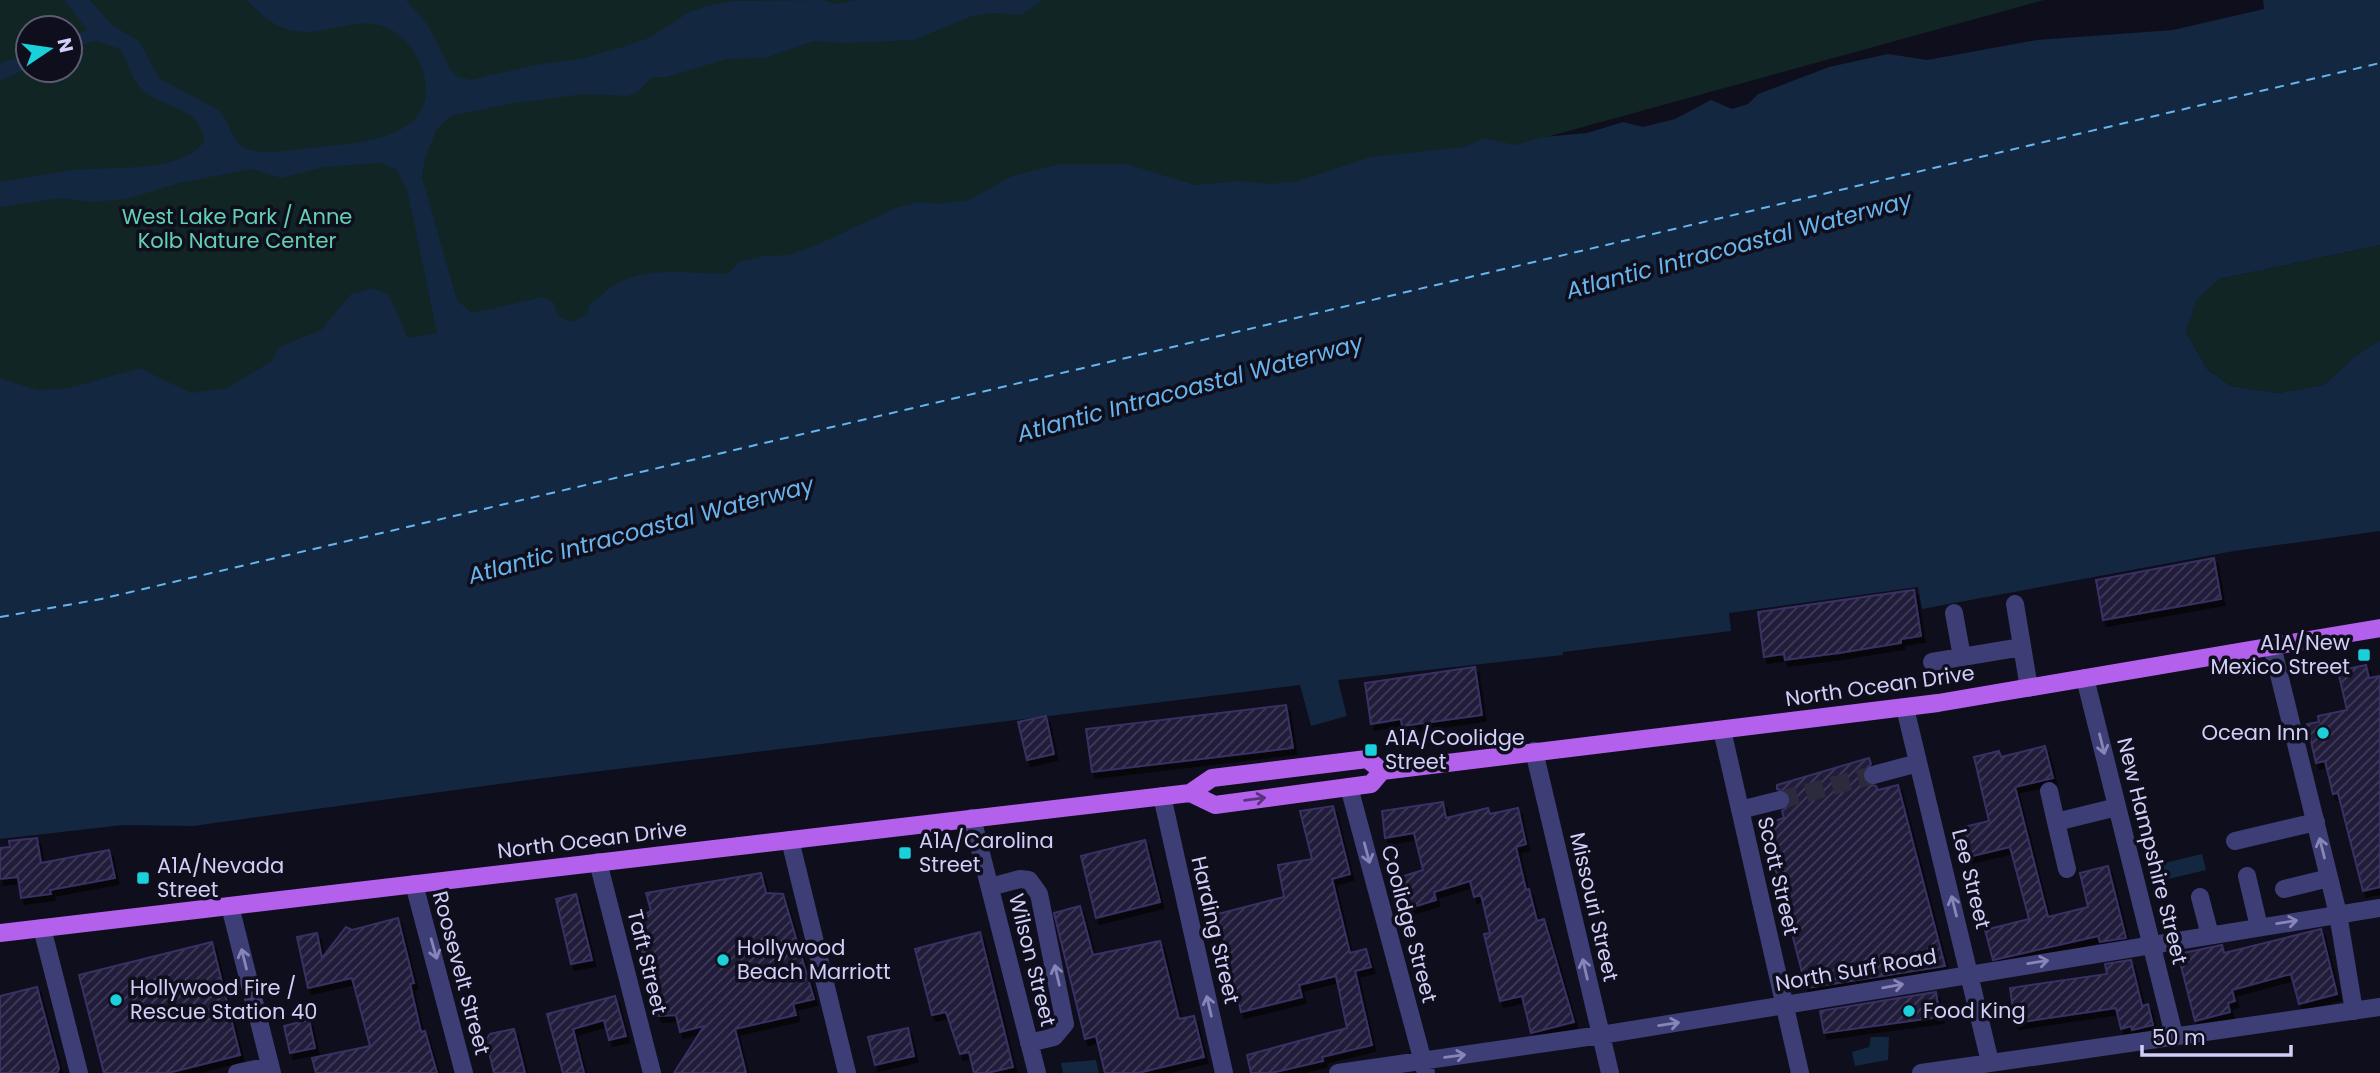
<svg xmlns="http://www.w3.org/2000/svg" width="2380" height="1073" viewBox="0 0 2380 1073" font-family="Poppins,sans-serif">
  <defs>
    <pattern id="building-hatch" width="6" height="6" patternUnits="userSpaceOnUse" patternTransform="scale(1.75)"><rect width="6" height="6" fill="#211c3b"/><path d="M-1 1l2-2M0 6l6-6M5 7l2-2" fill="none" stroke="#403c58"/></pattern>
    <filter id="shadow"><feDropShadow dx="3.5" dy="6" stdDeviation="0" flood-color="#0009"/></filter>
  </defs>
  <rect width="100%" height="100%" fill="#0f0e1c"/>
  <path fill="#112524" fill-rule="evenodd" d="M0 0H2044L516 421 0 497ZM28 28H70V70H28Z
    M2380 245V340L2354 357 2324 385 2278 393 2231 386 2207 369 2186 332 2195 300 2220 279Z"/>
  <path fill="#132740" d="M64 0H90L112 25 139 41 159 78 218 110C230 120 231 141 245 148 261 156 291 150 309 148 350 144 430 142 426 85 424 71 418 57 410 46 372 0 332 41 290 30 272 26 259 13 247 0H406L428 25 450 69 458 77 471 80 535 65 580 59 626 46 651 37 689 12 707 6 733 1 822 0 837 4 857 0H1043L1021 15 992 13 972 16 914 40 844 43 814 41 765 58 727 59 667 77H653L636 93 627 96 586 94 514 103 450 116 437 129 425 158 422 177 457 300 472 313 543 297 554 303C556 315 559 318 572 322L588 314C588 302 595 302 603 294 635 263 685 274 728 274L739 262 764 256 788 255 812 247 898 207 918 202 940 204 969 200 1012 176 1060 164H1126L1195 185 1238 181 1270 184 1298 181 1371 157 1464 147 1484 138 1515 145 1544 137 1587 133 1623 122 1643 127 1675 119 1711 100 1732 109 1748 104 1758 94 1829 67 1888 54 1927 60 2037 40 2173 30 2264 9 2263 0H2380V245L2220 279 2196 300 2186 332 2207 369 2231 386 2278 393 2324 385 2354 357 2380 340V531L2234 551 1922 609 1918 587 1729 613 1731 631 1563 652V655L1338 680 1347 716 1311 726 1300 685 528 780 193 826 123 825 0 839V378L38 390 69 388 140 368 191 393 227 388 272 361 279 347 321 330 351 294 374 288 389 295 408 338 437 333 407 189 396 169 380 163 324 167 281 178 252 169 179 183 127 199 92 202 62 198 0 207V182C25 178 50 173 75 170 112 166 179 174 204 142 202 107 167 110 145 92 131 81 129 63 120 49L96 41 70 48V37L87 30Z
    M28 54V68L0 81V63Z
    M2202 854 2206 870 2164 880 2160 864Z
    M1871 1037H1889L1888 1060 1855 1066 1852 1052 1869 1047Z
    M1096 1060 1099 1073H1063L1061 1063Z"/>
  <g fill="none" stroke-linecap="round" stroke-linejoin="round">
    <path stroke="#68b5ee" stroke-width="2" stroke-dasharray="9 7" stroke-linecap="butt" d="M0 617 101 599 2380 63"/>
  </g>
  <path fill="url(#building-hatch)" stroke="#383064" stroke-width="2" filter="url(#shadow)" d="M2214 558 2221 599 2103 620 2096 580Z
    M1914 590 1921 636 1901 639V643L1839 653 1785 660 1784 654 1764 657 1758 612Z
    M2366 665 2369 678 2380 676V887L2363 891 2338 793 2333 794 2325 761 2316 763 2307 724 2319 722 2318 716 2347 710 2338 671Z
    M1475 667 1482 715 1402 726 1401 719 1371 724 1365 683Z
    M1286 705 1293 748 1092 772 1086 729Z
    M1046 716 1054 754 1027 760 1018 722Z
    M2045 746 2053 778 2015 787 2048 917 2088 907 2080 873 2108 866 2126 938 2100 942 2098 936 1993 960 1985 930 2029 919 2010 847 1968 857 1960 828 1989 821 1974 757 1999 751 2001 757Z
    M1869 758 1871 764 1862 773 1865 783 1876 786 1878 790 1898 785 1945 966 1806 988 1764 824 1784 818 1782 811 1791 804 1789 793 1777 789V785Z
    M1443 802 1446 818 1488 808 1490 814 1518 808 1526 844 1516 847 1526 890 1529 889 1537 921 1544 919 1574 1022 1531 1033 1522 996 1500 1001 1484 934 1490 933 1481 895 1474 897 1470 881 1434 892 1436 900 1403 910 1395 879 1423 870 1414 833 1385 838 1382 811Z
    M1333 806 1350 874 1332 879 1350 953 1366 949 1371 967 1355 971 1372 1045 1322 1057 1323 1061 1271 1073H1251L1247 1055 1347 1028 1336 976 1299 985 1302 997 1241 1012 1218 914 1284 897 1278 865 1312 859 1300 811Z
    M37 838 41 863 109 850 115 878 50 890 51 894 21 898 18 877 0 879V848L10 847 9 841Z
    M1145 840 1160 902 1096 918 1081 856Z
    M761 873 766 893 783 894 814 999 793 1004 796 1015 735 1029 746 1073H674L704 1026 680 1032 676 1015 658 1016 634 920 651 911 646 893Z
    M576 894 592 960 571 964 556 899Z
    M1080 906 1093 955 1160 941 1179 1019 1194 1016 1204 1057 1138 1073H1105L1096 1036 1085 1039 1054 913Z
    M398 918 414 983 410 984 421 1032 425 1031 437 1073H316L312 1058 370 1046 352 978 308 988 297 937 317 933 322 958 346 927 352 930Z
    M2321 929 2337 994 2299 1004 2291 974 2232 990 2235 1001 2228 1003 2230 1012 2195 1021 2178 954 2222 945 2224 953Z
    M980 932 1013 1067 987 1073H974L969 1052 960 1054 946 1012 932 1015 915 949Z
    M212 942 240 1055 168 1073H104L79 975Z
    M2131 960 2142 1006 2148 1004 2153 1025 2132 1030 2131 1026 2121 1029 2116 1008 2015 1023 2010 988 2107 974 2105 964Z
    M37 987 59 1069 57 1073H0V996Z
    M1936 992 1940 1017 1824 1033 1820 1011Z
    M615 996 626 1036 609 1040 604 1020 573 1029 584 1073H563L547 1014Z
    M309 1020 315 1048 290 1053 284 1026Z
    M908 1028 914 1056 875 1065 868 1037Z
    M514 1029 525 1073H494L486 1040 490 1034Z"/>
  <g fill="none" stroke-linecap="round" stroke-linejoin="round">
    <path stroke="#2c2b3d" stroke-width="18" stroke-dasharray="18 9" stroke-linecap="butt" d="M1780 800 1873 775"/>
    <path stroke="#3e3e76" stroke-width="18" d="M2015 604 2029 688
      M1954 613 1962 657
      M2272 646 2338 914 2354 1011
      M1932 662 2022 647
      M2085 678 2174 1035
      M1905 708 1990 1062
      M1722 730 1800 1073
      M1534 751 1610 1073
      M1873 775 1918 763
      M1349 787 1426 1073
      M2049 791 2056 822
      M1162 796 1224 1073
      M1740 810 1780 800
      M972 818 1037 1073
      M790 840 847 1073
      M2235 841 2316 822
      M598 862 652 1073
      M2067 869 2056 822 2117 807
      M2247 876 2259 927
      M414 884 464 1073
      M990 887 1020 879 1029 880 1039 894 1065 1024 1054 1037 1029 1043
      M2284 889 2329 878
      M2200 897 2210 935
      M230 906 272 1073
      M42 928 79 1073
      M237 1073 270 1066
      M1338 1073 1601 1035 2380 908
      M1921 1073 2380 1007"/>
    <path stroke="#b361ed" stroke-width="18" d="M1190 793 1215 805 1371 784 1382 771
      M0 933 1190 793 1212 778 1367 759 1382 771 1938 703 2380 628"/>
  </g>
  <defs><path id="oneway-shaft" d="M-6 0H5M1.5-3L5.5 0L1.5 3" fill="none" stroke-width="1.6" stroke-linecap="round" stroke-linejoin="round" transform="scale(1.75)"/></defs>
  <g stroke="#8886b8">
    <use href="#oneway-shaft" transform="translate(2102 744) rotate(76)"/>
    <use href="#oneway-shaft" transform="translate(2322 848) rotate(-104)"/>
    <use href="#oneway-shaft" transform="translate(1367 853) rotate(75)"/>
    <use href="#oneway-shaft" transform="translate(1954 906) rotate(-104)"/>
    <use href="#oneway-shaft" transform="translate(2287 922) rotate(-9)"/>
    <use href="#oneway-shaft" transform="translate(434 949) rotate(74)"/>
    <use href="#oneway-shaft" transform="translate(244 959) rotate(-104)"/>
    <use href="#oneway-shaft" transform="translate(2038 962) rotate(-9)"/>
    <use href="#oneway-shaft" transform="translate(1585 969) rotate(-103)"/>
    <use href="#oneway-shaft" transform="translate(1057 975) rotate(-103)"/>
    <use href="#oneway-shaft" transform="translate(1893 986) rotate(-10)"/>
    <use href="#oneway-shaft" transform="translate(1209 1006) rotate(-103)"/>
    <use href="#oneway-shaft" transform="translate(1669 1024) rotate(-9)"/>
    <use href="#oneway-shaft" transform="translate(1455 1056) rotate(-8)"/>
  </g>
  <use stroke="#59337a" href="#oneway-shaft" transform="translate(1255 799) rotate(-7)"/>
  <g fill="#19d0db" stroke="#0f0e1c" stroke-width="2.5">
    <rect x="2357" y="648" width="14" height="14" rx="3.5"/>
    <circle cx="2323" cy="733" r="7"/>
    <rect x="1364" y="743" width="14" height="14" rx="3.5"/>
    <rect x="898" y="846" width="14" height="14" rx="3.5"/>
    <rect x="136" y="871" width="14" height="14" rx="3.5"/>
    <circle cx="723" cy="960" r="7"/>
    <circle cx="116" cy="1000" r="7"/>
    <circle cx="1909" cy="1011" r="7"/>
  </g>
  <g text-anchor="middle" stroke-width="7" stroke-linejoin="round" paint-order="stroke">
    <g font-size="21" fill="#63d0b0" stroke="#0f0e1c">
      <text x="237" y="224">West Lake Park / Anne<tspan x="237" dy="24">Kolb Nature Center</tspan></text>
    </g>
    <g font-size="21" fill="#d1cef9" stroke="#0f0e1c" text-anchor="start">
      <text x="2350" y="650" text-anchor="end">A1A/New<tspan x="2350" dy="24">Mexico Street</tspan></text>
      <text x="2309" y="740" text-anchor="end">Ocean Inn</text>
      <text x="1385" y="745">A1A/Coolidge<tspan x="1385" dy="24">Street</tspan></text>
      <text x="919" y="848">A1A/Carolina<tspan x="919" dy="24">Street</tspan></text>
      <text x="157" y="873">A1A/Nevada<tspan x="157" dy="24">Street</tspan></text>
      <text x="737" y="955">Hollywood<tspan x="737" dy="24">Beach Marriott</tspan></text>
      <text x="130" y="995">Hollywood Fire /<tspan x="130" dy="24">Rescue Station 40</tspan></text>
      <text x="1923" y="1018">Food King</text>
    </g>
    <g font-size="21" fill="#d1cef9" stroke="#0f0e1c">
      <text transform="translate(1880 686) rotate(-8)" y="7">North Ocean Drive</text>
      <text transform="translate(592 840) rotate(-7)" y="7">North Ocean Drive</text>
      <text transform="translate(2152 851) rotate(76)" y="7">New Hampshire Street</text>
      <text transform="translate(1778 876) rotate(77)" y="7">Scott Street</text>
      <text transform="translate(1971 879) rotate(76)" y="7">Lee Street</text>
      <text transform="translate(1594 907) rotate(77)" y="7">Missouri Street</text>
      <text transform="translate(1409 924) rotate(75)" y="7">Coolidge Street</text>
      <text transform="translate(1215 930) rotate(77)" y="7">Harding Street</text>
      <text transform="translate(1032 960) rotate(76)" y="7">Wilson Street</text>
      <text transform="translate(647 962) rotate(76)" y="7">Taft Street</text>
      <text transform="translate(1856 970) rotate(-10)" y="7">North Surf Road</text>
      <text transform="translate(461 973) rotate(75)" y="7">Roosevelt Street</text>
    </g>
    <g font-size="23" font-style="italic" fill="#68b5ee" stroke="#0f0e1c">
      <text transform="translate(1739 245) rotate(-15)" y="8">Atlantic Intracoastal Waterway</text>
      <text transform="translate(1190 388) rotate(-15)" y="8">Atlantic Intracoastal Waterway</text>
      <text transform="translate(641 530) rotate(-15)" y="8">Atlantic Intracoastal Waterway</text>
    </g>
  </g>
  <g transform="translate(49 49) rotate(77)"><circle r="33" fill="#0f0e1c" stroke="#5d5b74" stroke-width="2"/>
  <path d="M0-5L12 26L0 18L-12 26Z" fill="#19d0db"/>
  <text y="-10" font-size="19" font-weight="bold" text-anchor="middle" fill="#d1cef9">N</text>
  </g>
  <path d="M2142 1045v10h149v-10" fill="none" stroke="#d1cef9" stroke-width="3.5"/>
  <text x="2152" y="1045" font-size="21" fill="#d1cef9" stroke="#0f0e1c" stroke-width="5" paint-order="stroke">50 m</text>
</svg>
